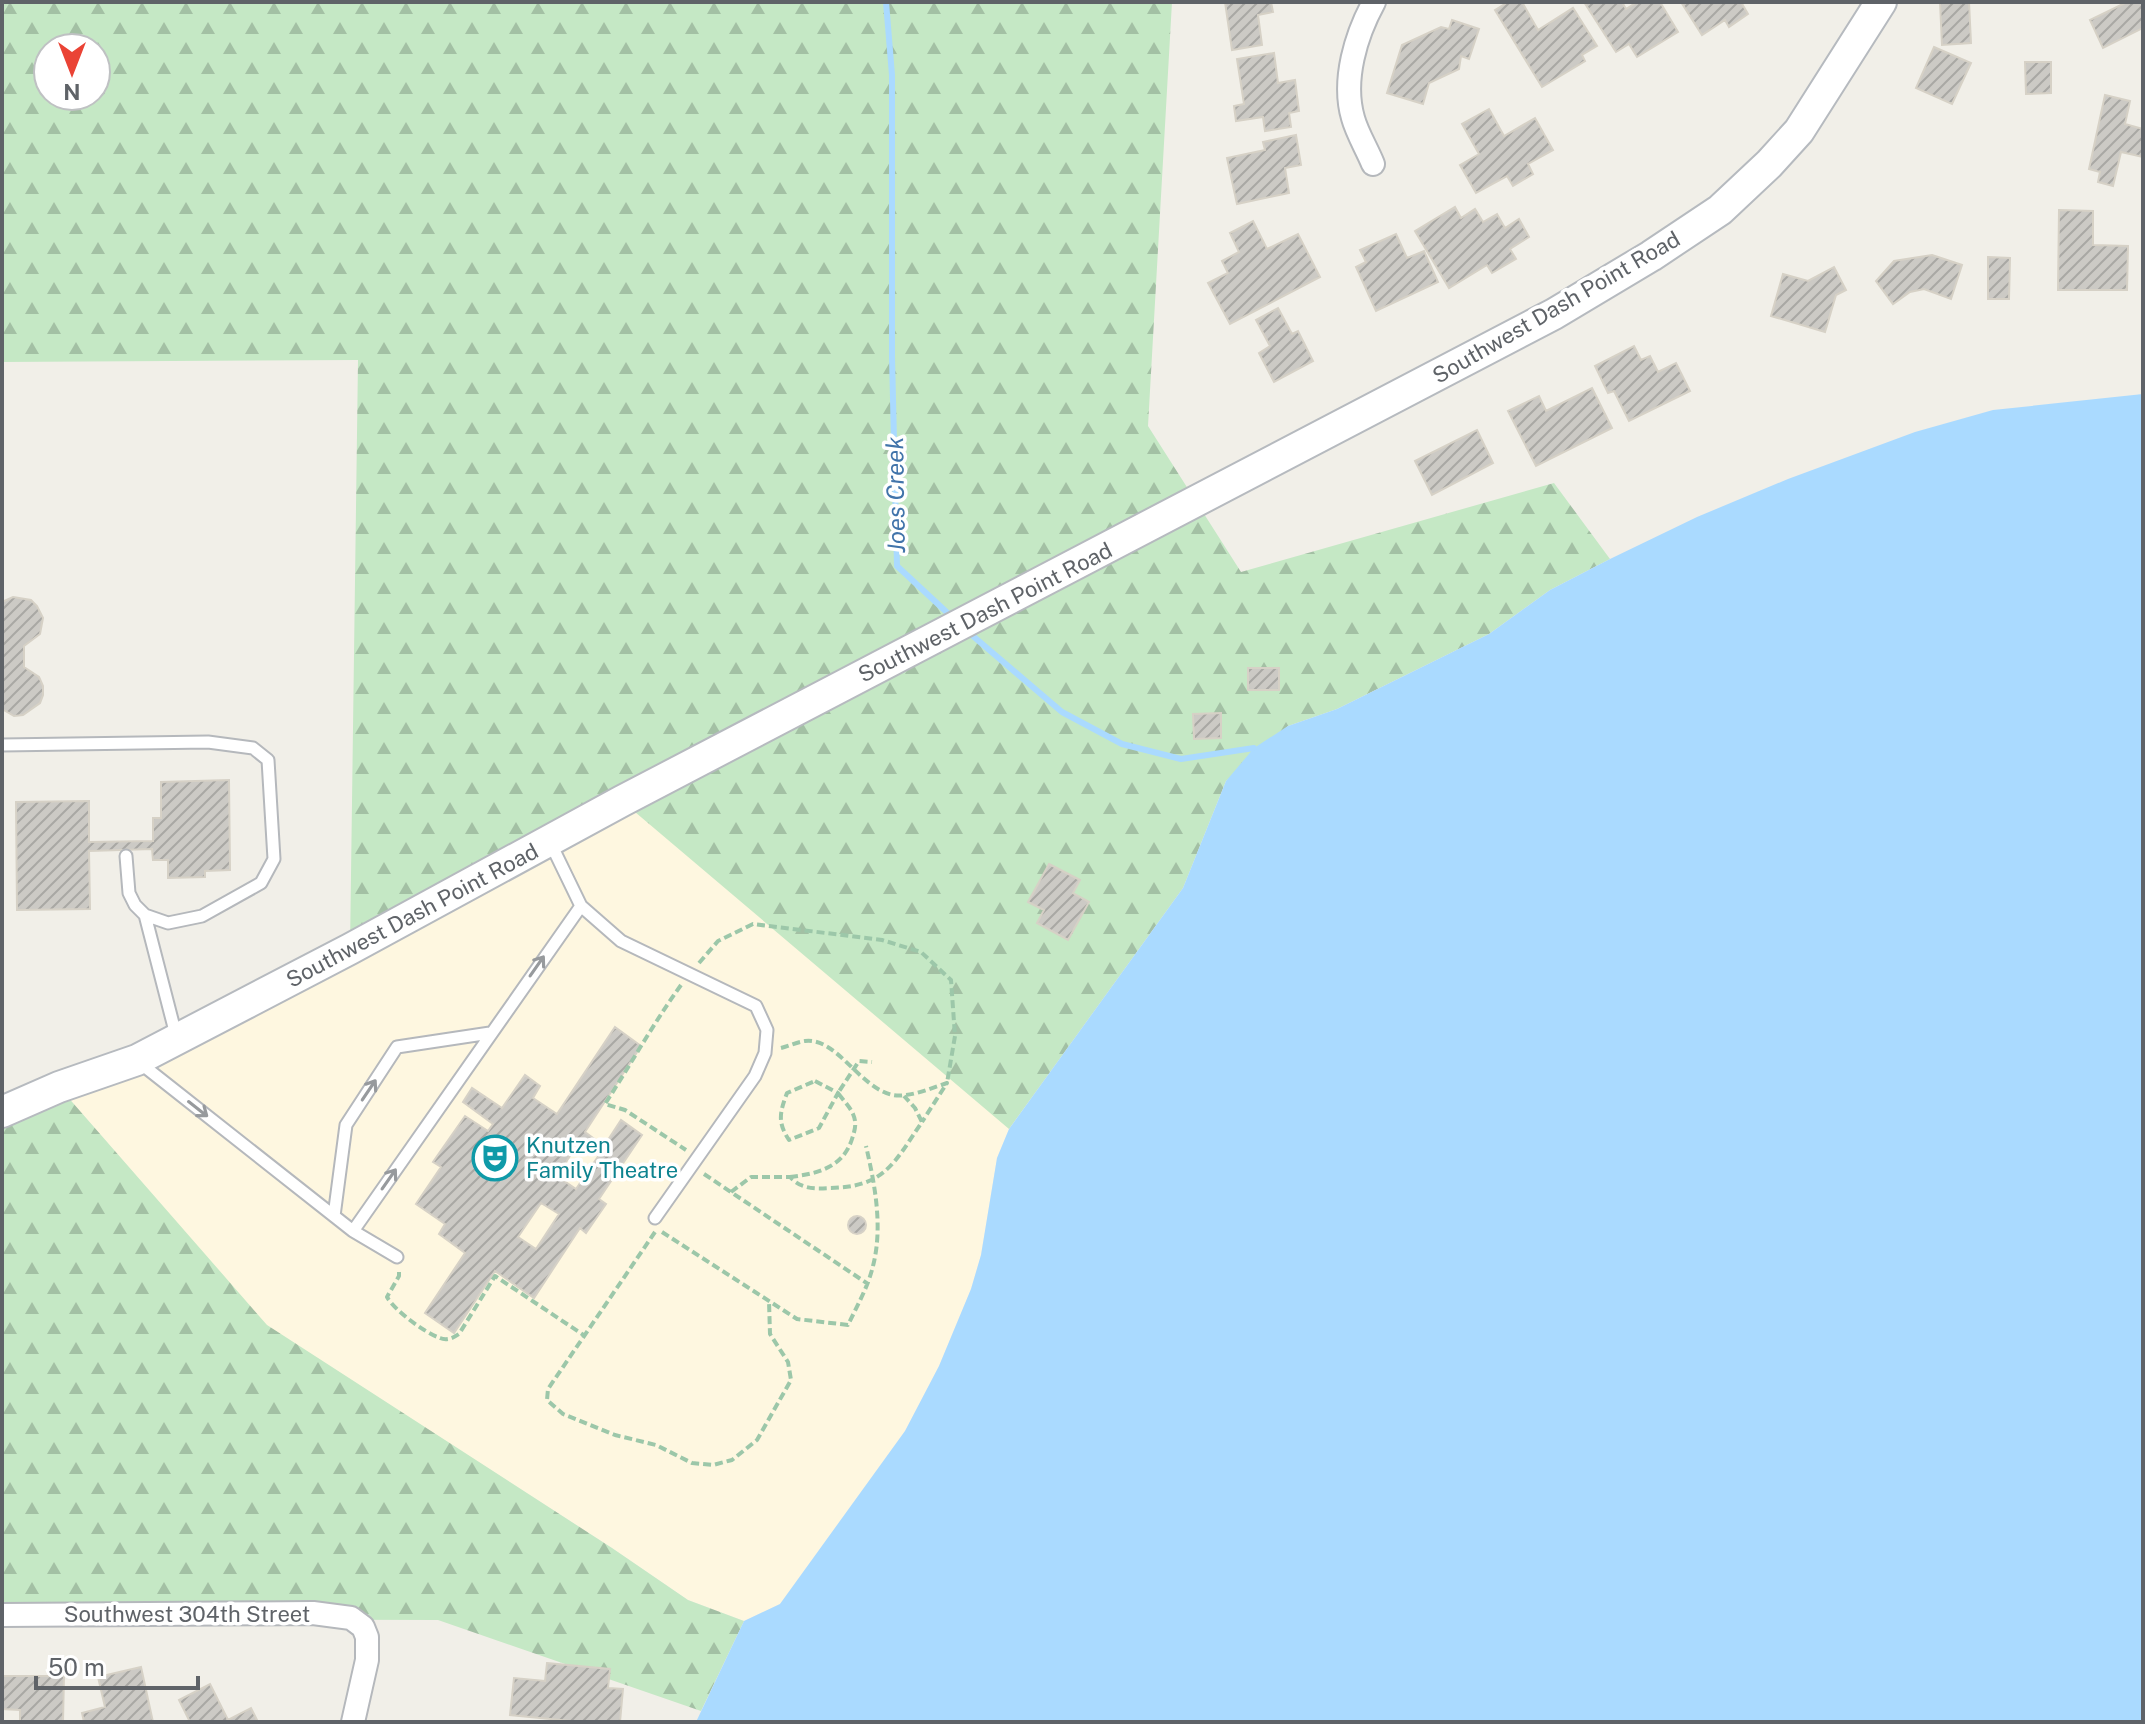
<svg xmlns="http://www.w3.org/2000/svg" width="2145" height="1724" viewBox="0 0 2145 1724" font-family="'Public Sans',sans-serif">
  <defs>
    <pattern id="forest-firs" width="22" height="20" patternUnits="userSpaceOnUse" patternTransform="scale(2)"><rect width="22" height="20" fill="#c5e8c5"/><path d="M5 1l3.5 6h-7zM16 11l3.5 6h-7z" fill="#a3c0a4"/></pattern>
    <pattern id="building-hatch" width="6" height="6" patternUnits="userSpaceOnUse" patternTransform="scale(2)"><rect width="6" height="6" fill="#cccac5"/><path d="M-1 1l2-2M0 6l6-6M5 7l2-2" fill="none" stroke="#a9a8a4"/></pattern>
  </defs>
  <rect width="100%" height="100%" fill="#f1efe8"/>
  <path fill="#fef7e0" d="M622 801 1033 1099 1009 1129 997 1158 981 1255 971 1289 939 1366 905 1431 780 1604 744 1621 688 1600 612 1548 266 1325 59 1087Z"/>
  <path fill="url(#forest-firs)" fill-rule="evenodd" d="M2 2H1172L1148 426 1241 572 1554 483 1610 559 1550 590 1489 634 1337 709 1288 726 1226 781 1183 888 1009 1129 622 801 350 949 358 360 2 362ZM48 48H96V96H48Z
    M59 1087 267 1325 612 1548 688 1600 744 1621 701 1711 438 1620 2 1619V1110Z"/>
  <path fill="#aadaff" d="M2143 394V1722H696L744 1621 780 1604 905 1431 939 1366 971 1289 981 1255 997 1158 1009 1129 1183 888 1226 781 1254 748 1288 726 1337 709 1489 634 1550 590 1610 559 1697 517 1788 479 1915 432 1993 410Z"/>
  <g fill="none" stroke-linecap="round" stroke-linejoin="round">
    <path stroke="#aadaff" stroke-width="6" d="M886 2 892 75V357L897 566 953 618
      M967 631 1062 712 1122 744 1181 759 1254 748"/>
  </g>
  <path fill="url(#building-hatch)" stroke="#d6d1c6" stroke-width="2" fill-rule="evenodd" d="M1225 2H1271L1273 12 1258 15 1262 45 1232 50Z
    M1508 2H1522L1538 30 1573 8 1597 46 1582 55 1585 61 1542 87 1495 10Z
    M1584 2H1622L1626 9 1637 2H1660L1678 32 1637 57 1629 44 1616 52Z
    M1681 2H1741L1748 14 1729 27 1725 20 1702 35Z
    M1940 2H1969L1971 43 1942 45Z
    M2127 2H2143V28L2103 48 2090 20Z
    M1452 20 1479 29 1469 59 1461 56 1459 69 1429 83 1423 104 1387 93 1402 45 1441 27 1449 29Z
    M1934 47 1971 63 1952 104 1916 88Z
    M1274 53 1278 83 1295 80 1299 111 1289 113 1291 127 1265 131 1263 117 1236 121 1234 106 1244 104 1237 59Z
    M2025 62H2051V93L2026 94Z
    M2105 95 2130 101 2125 124 2143 129V157L2121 152 2113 186 2098 182 2100 172 2089 169Z
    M1489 109 1504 136 1535 118 1553 150 1528 164 1533 174 1513 186 1507 176 1476 193 1460 165 1479 154 1462 124Z
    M1296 135 1301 165 1285 168 1289 193 1237 204 1227 158 1265 150 1263 142Z
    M1455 207 1461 218 1475 209 1483 222 1497 214 1505 228 1519 219 1529 237 1510 249 1516 259 1492 273 1487 265 1449 288 1415 231Z
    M2059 210 2093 211V245L2128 246 2127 290H2058Z
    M1253 221 1267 249 1298 234 1320 277 1230 324 1208 283 1228 273 1222 261 1239 252 1230 233Z
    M1396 234 1407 258 1424 251 1438 282 1376 311 1356 267 1366 262 1360 250Z
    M1932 255 1962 265 1951 299 1924 289 1910 292 1893 304 1876 281 1894 261Z
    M1988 257 2010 258 2009 299H1988Z
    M1834 267 1846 290 1836 295 1825 332 1771 316 1783 274 1808 281Z
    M1278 308 1292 334 1298 331 1313 361 1274 382 1259 353 1270 346 1256 320Z
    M1634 346 1641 360 1650 356 1658 372 1676 363 1690 391 1629 421 1614 391 1608 393 1595 366Z
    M1592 388 1612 428 1536 466 1508 411 1539 396 1546 411Z
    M1477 430 1493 463 1432 495 1415 461Z
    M13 597 31 600 37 606 43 618 40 634 24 646V667L39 677 43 686V695L40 703 23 715 14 716 2 709V602Z
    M1248 668H1279V690H1248Z
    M1221 713V738L1194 739 1193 714Z
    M229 780 230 870 205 871V877L168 878V860H153L152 849 89 851 90 909 17 910 16 802 89 801V842L153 841V818H161V782Z
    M1049 864 1080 880 1073 893 1089 902 1068 940 1037 923 1044 910 1028 902Z
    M615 1027 641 1046 585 1132 604 1146 621 1120 642 1135 599 1199 606 1204 586 1233 580 1228 534 1298 495 1271 454 1333 425 1313 465 1253 439 1234 445 1224 416 1204 441 1167 433 1162 465 1116 488 1131 493 1124 463 1102 472 1088 502 1108 525 1075 540 1086 533 1098 557 1114ZM579 1142 599 1155 576 1189 557 1176ZM541 1203 559 1214 536 1249 518 1237Z
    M848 1225a9 9 0 1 1 18 0a9 9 0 1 1-18 0Z
    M547 1663 610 1669 608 1688 623 1689 620 1722H581L510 1715 514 1678 545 1681Z
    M141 1667 153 1722H84L82 1713 105 1707 98 1677Z
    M2 1676H64L63 1722H20V1710L2 1709Z
    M210 1684 228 1720 251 1708 258 1722H190L179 1700Z"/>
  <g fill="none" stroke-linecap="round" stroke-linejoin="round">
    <g stroke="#b5b8bc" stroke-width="15">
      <path id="lane" d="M2 745 208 742 253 748 268 760 274 859 261 883 202 916 168 923 145 915 135 905 129 893 126 856
        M581 906 621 941 756 1006 767 1030 765 1053 755 1076 655 1218
        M145 915 177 1039
        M140 1063 353 1231 581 906 550 842
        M334 1216 346 1125 397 1047 490 1033
        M353 1231 397 1257"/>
    </g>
    <g stroke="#b5b8bc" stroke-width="26">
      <path id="street" d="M1373 164C1367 149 1357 133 1353 118 1342 80 1356 35 1374 2
        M2 1615 313 1613 351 1618 363 1627 367 1637V1660L353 1722"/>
    </g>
    <g stroke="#b6babf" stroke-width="34">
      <path id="secondary" d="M2 1112 59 1087 137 1060 350 949 622 801 1554 314 1651 256 1720 210 1769 164 1799 131 1881 2"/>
    </g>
    <path stroke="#9cc7a9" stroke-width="4" stroke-dasharray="8 4" stroke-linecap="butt" d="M699 963 718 941 753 924 882 940 921 952 951 980 955 1036 947 1083
      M681 985C653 1024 631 1064 605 1104L625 1110 686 1150
      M781 1048C789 1046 797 1042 805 1041 837 1037 859 1088 893 1095 909 1098 931 1088 947 1083L922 1122
      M815 1081 838 1093 819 1128 789 1140C777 1122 780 1112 787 1093Z
      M704 1174 868 1284
      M790 1177C816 1174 843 1168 852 1139 855 1130 857 1123 853 1114 850 1107 843 1100 838 1093L859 1061 872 1062
      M731 1192 751 1177H790C801 1189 814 1189 830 1188 885 1187 894 1163 922 1122L915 1108 904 1096
      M655 1232 548 1389 547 1400 563 1414 615 1435 656 1445 692 1463 713 1465 732 1460 757 1440 791 1380 788 1362 770 1334 769 1301
      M662 1232 797 1319 848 1325C857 1306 868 1287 873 1266 883 1227 875 1185 866 1146
      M399 1272V1276L387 1297C394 1310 425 1333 440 1338 447 1341 453 1338 459 1334L495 1276 585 1336"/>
    <use href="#lane" stroke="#fff" stroke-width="11"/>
    <use href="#street" stroke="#fff" stroke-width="22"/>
    <use href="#secondary" stroke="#fff" stroke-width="30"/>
  </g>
  <defs><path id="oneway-shaft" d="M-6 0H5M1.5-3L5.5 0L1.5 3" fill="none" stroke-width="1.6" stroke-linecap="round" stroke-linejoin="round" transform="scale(2)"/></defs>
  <g stroke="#979a9d">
    <use href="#oneway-shaft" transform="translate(537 966) rotate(-55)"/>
    <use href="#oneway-shaft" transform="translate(369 1090) rotate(-56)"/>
    <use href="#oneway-shaft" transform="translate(198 1109) rotate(38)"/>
    <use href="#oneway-shaft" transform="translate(389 1179) rotate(-55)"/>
  </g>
  <defs>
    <g id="theatre-ring" transform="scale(2.3)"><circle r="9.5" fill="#fff" stroke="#0f9aa8" stroke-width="1.5"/><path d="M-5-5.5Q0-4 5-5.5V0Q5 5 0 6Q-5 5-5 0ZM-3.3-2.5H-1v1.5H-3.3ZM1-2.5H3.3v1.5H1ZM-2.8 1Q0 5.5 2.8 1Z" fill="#0f9aa8"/></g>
  </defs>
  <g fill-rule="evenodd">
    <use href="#theatre-ring" x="495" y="1158"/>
  </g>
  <g text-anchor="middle" stroke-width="7" stroke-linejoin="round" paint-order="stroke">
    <g font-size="22" fill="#5f6368" stroke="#fff">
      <text transform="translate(1556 307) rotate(-30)" y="8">Southwest Dash Point Road</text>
      <text transform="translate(985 612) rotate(-27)" y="8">Southwest Dash Point Road</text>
      <text transform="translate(412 915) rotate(-28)" y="8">Southwest Dash Point Road</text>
      <text x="187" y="1622">Southwest 304th Street</text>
    </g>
    <g font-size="22" fill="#0d838f" stroke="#fff" text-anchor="start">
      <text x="526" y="1153">Knutzen<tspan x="526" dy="25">Family Theatre</tspan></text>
    </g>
    <g font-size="24" font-style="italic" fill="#4174aa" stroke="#fff">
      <text transform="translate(896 495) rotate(-91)" y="8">Joes Creek</text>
    </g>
  </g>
  <rect width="2145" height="1724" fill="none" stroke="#5f6368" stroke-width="8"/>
  <g transform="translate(72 72) rotate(180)"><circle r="38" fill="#ffffff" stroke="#bfc1c3" stroke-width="2"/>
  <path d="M0-6L14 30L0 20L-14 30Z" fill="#ea4335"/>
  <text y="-12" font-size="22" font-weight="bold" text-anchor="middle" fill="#5f6368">N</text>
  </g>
  <path d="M36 1676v12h162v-12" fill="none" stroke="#5f6368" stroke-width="4"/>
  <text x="48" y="1676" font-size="24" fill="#5f6368" stroke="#ffffff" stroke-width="6" paint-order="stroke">50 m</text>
</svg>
